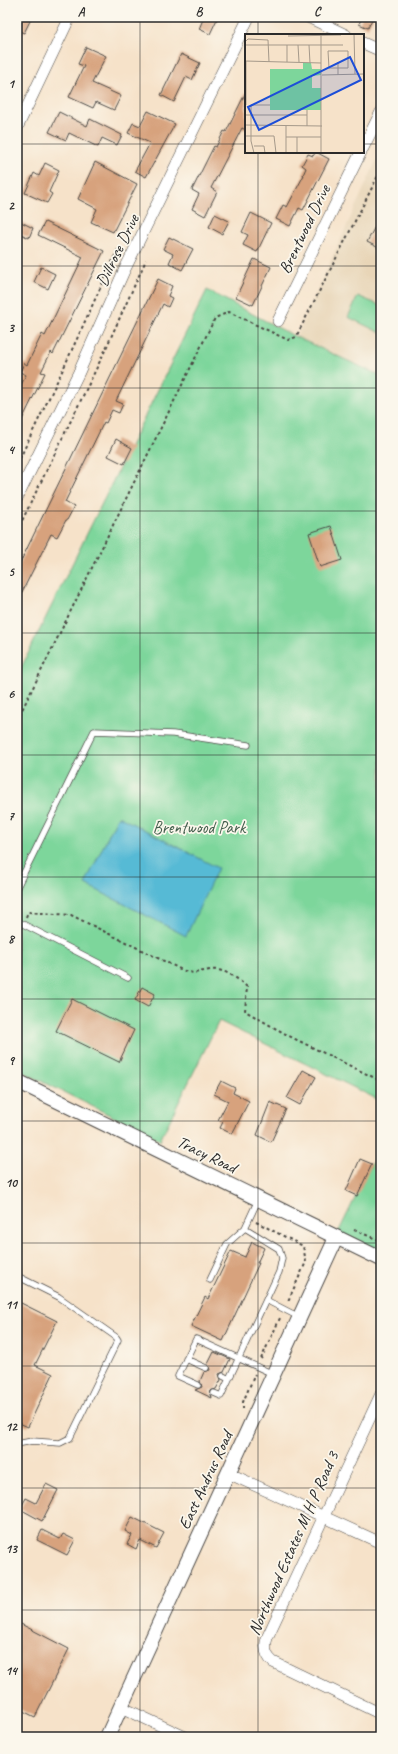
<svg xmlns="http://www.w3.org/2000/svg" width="398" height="1754" viewBox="0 0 398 1754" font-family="Caveat,sans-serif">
  <rect width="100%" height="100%" fill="#fbf7ec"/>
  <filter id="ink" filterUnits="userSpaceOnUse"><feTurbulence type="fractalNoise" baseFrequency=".025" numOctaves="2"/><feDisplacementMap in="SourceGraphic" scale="8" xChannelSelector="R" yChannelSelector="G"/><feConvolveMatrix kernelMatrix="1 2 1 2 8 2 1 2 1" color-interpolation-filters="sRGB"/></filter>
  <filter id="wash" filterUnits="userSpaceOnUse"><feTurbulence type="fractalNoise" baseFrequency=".012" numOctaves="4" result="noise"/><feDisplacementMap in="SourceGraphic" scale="16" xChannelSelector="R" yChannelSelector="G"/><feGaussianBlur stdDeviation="0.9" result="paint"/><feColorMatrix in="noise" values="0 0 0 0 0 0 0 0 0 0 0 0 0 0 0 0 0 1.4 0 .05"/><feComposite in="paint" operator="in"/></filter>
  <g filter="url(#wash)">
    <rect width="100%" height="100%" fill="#f6e2c9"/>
    <path fill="#e8d5b7" d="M381 151V376L296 337Z"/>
    <path fill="#7dd69b" stroke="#548063" d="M207 290 296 337 381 376V1101L219 1021 160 1140 17 1069V676Z
      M358 296 381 306V333L348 317Z
      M381 1145V1255L338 1233Z"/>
    <path fill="#57bad5" stroke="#417280" d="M118 816 218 868 186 936 85 884Z"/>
    <g id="blocks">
      <path fill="#d7a27d" d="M17 17H32L24 33 17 30Z
        M204 17H218L210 34 199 29Z
        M362 17H373L368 28 359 24Z
        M86 47 106 56 92 83 121 96 114 110 96 102 93 108 69 97 84 66 78 64Z
        M181 54 200 63 192 80 186 77 174 102 161 95Z
        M246 92V130L242 128 211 188 217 192 205 216 192 209 199 194 192 190 214 146 216 147 224 131 226 132Z
        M148 111 175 124 146 177 135 171 150 143 128 133 133 123 140 126Z
        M59 112 87 126 90 119 122 135 117 145 102 138 98 147 69 133 66 140 49 132Z
        M316 152 329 159 303 210 299 208 290 226 276 219 283 205 287 207 304 175H303L306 168 302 165 308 154 313 156Z
        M95 162 137 184 113 232 91 222 97 209 78 199Z
        M45 163 59 170 49 192 52 194 47 203 25 193 34 173 39 176Z
        M251 213 271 223 257 252 243 245 248 235 242 232Z
        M215 214 229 221 222 234 209 227Z
        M381 215V249L367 242Z
        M17 220 33 228 29 238 17 232Z
        M45 222 104 251 53 354 51 352 41 372 45 373 17 430V393L26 375 20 372 24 363 27 365 42 334 45 336 83 257 38 235Z
        M169 237 193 249 182 270 169 263 173 254 163 249Z
        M254 259 271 267 253 305 236 297Z
        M41 267 55 274 48 289 34 282Z
        M158 279 172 286 168 296 172 298 168 307 163 304 116 401 123 404 119 413 112 410 106 423 104 422 65 502 74 507 67 520H66L57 537 51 534 17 602V569Z
        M116 439 132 448 124 464 108 456Z
        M331 526 342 560 320 567 309 533Z
        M142 987 155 994 148 1007 135 1000Z
        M72 999 134 1030 119 1062 56 1031Z
        M303 1070 316 1077 300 1105 287 1098Z
        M221 1081 235 1088 233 1093 249 1101 232 1134 220 1128 223 1122 218 1120 228 1101 214 1094Z
        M270 1102 286 1109 271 1142 257 1135Z
        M360 1159 372 1164 357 1196 346 1191Z
        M252 1242 264 1248 257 1263H259L223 1341 191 1326 205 1297 208 1299 231 1251 245 1257Z
        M17 1301 57 1321 35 1365 53 1374 28 1427 17 1422Z
        M214 1352 230 1359 224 1372 219 1374 221 1380 216 1389 210 1391 212 1398 195 1390 202 1387 200 1381 204 1372 210 1370 208 1364Z
        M46 1484 58 1490 42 1521 20 1509 26 1498 36 1503Z
        M132 1517 164 1533 156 1548 140 1540 136 1549 127 1544 132 1535 125 1531Z
        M42 1530 60 1539 63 1534 75 1540 67 1555 37 1540Z
        M17 1622 69 1649 35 1717 17 1708Z"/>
    </g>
  </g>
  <g filter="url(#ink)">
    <use href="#blocks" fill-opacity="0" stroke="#494643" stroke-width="1"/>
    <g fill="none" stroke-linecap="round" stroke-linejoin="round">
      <g stroke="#494643" stroke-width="7">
        <path id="service" d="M17 887 94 731 173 734 248 745
          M17 921 128 978
          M17 1276 59 1297 116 1337 118 1340 70 1438 60 1443 32 1441 17 1444
          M210 1280 227 1244 245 1228
          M266 1300 299 1317
          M186 1359 206 1368
          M223 1376 229 1379 279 1272 282 1258 279 1249 245 1228 258 1200
          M198 1385 178 1376 196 1339 273 1374
          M214 1393 221 1396 229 1379"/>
      </g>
      <g stroke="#494643" stroke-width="12">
        <path id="minor" d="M308 17 346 35
          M363 43 381 51
          M17 128 70 17
          M363 148 381 112
          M278 321 361 152
          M17 498 79 372 124 271 249 17
          M381 1394 267 1638C264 1648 265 1655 273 1662L381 1714
          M228 1473 381 1543
          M121 1707 185 1737"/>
      </g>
      <g stroke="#494643" stroke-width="16">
        <path id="tertiary" d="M17 1081 381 1259
          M107 1737 336 1238"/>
      </g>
      <path stroke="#494643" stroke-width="2" stroke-dasharray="3 3" stroke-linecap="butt" d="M17 464 65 365 119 247
        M17 531 102 357 146 260
        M17 720 215 318 229 312 288 340 296 337 381 170
        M26 917 28 912 71 915 182 970C196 975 195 972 210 970 224 968 237 978 247 987L245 1011 289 1036 381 1081
        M17 1066 21 1068
        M256 1222 303 1246 306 1262 288 1301
        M354 1230 381 1241
        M261 1359 281 1316
        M243 1409V1402L255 1374"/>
      <use href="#service" stroke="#fff" stroke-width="5.5"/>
      <use href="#minor" stroke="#fff" stroke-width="11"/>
      <use href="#tertiary" stroke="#fff" stroke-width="14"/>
    </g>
  </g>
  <path fill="none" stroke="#2b2b2b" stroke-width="1" stroke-opacity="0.55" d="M140 17V1737M258 17V35M17 144H246M363 144H381M258 152V1737M17 266H381M17 388H381M17 511H381M17 633H381M17 755H381M17 877H381M17 999H381M17 1121H381M17 1243H381M17 1366H381M17 1488H381M17 1610H381"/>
  <g text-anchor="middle" stroke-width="3.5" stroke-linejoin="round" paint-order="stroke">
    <g font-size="17" fill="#2b2b2b" stroke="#fbf7ec">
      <text transform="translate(304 229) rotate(-64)" y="6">Brentwood Drive</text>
      <text transform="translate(117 250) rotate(-64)" y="6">Dillrose Drive</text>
      <text transform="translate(207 1154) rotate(26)" y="6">Tracy Road</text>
      <text transform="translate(205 1480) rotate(-65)" y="6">East Andrus Road</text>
      <text transform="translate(293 1543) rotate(-66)" y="6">Northwood Estates M H P Road 3</text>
    </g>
    <g font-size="17" fill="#445e4d" stroke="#fbf7ec">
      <text x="199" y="833">Brentwood Park</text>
    </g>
  </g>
  <g transform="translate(245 34)">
    <rect width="119" height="119" fill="#f6e2c9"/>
    <path d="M58 29H66L67 35H76V41L67 42V54H76V76H25V35H58Z" fill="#7dd69b"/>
    <path fill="none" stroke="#a5998a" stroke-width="1" d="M76 0V119M109 0 110 40M43 2 96 1M0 8 3 5 23 6 24 28M0 11H76M42 11V28M53 11 54 28M64 11 65 29M76 11H98M83 17H103V34H84ZM0 27 76 29M1 27V71M93 28V41M77 41 119 40M6 71V107L9 119M6 71H25M0 81H62M0 91 77 92M41 92V119M62 92V76M0 102H29L31 119M41 103H76M9 112H19L20 119M52 119V103"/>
    <path fill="#1d4ed8" fill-opacity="0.15" stroke="#1d4ed8" stroke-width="2" d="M105 23 116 46 14 96 3 73Z"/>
    <rect width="119" height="119" fill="none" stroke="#2b2b2b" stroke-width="2"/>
  </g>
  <rect width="398" height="1754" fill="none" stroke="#fbf7ec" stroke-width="44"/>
  <rect x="22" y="22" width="354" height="1710" fill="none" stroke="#2b2b2b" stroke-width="1.5"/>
  <g font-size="13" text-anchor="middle" font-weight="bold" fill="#2b2b2b">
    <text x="81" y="16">A</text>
    <text x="199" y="16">B</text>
    <text x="317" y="16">C</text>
    <text x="11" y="88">1</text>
    <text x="11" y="210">2</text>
    <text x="11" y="332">3</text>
    <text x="11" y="454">4</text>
    <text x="11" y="576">5</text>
    <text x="11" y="698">6</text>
    <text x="11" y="820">7</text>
    <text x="11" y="943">8</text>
    <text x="11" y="1065">9</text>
    <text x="11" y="1187">10</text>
    <text x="11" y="1309">11</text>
    <text x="11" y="1431">12</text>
    <text x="11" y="1553">13</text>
    <text x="11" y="1675">14</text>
  </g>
</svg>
